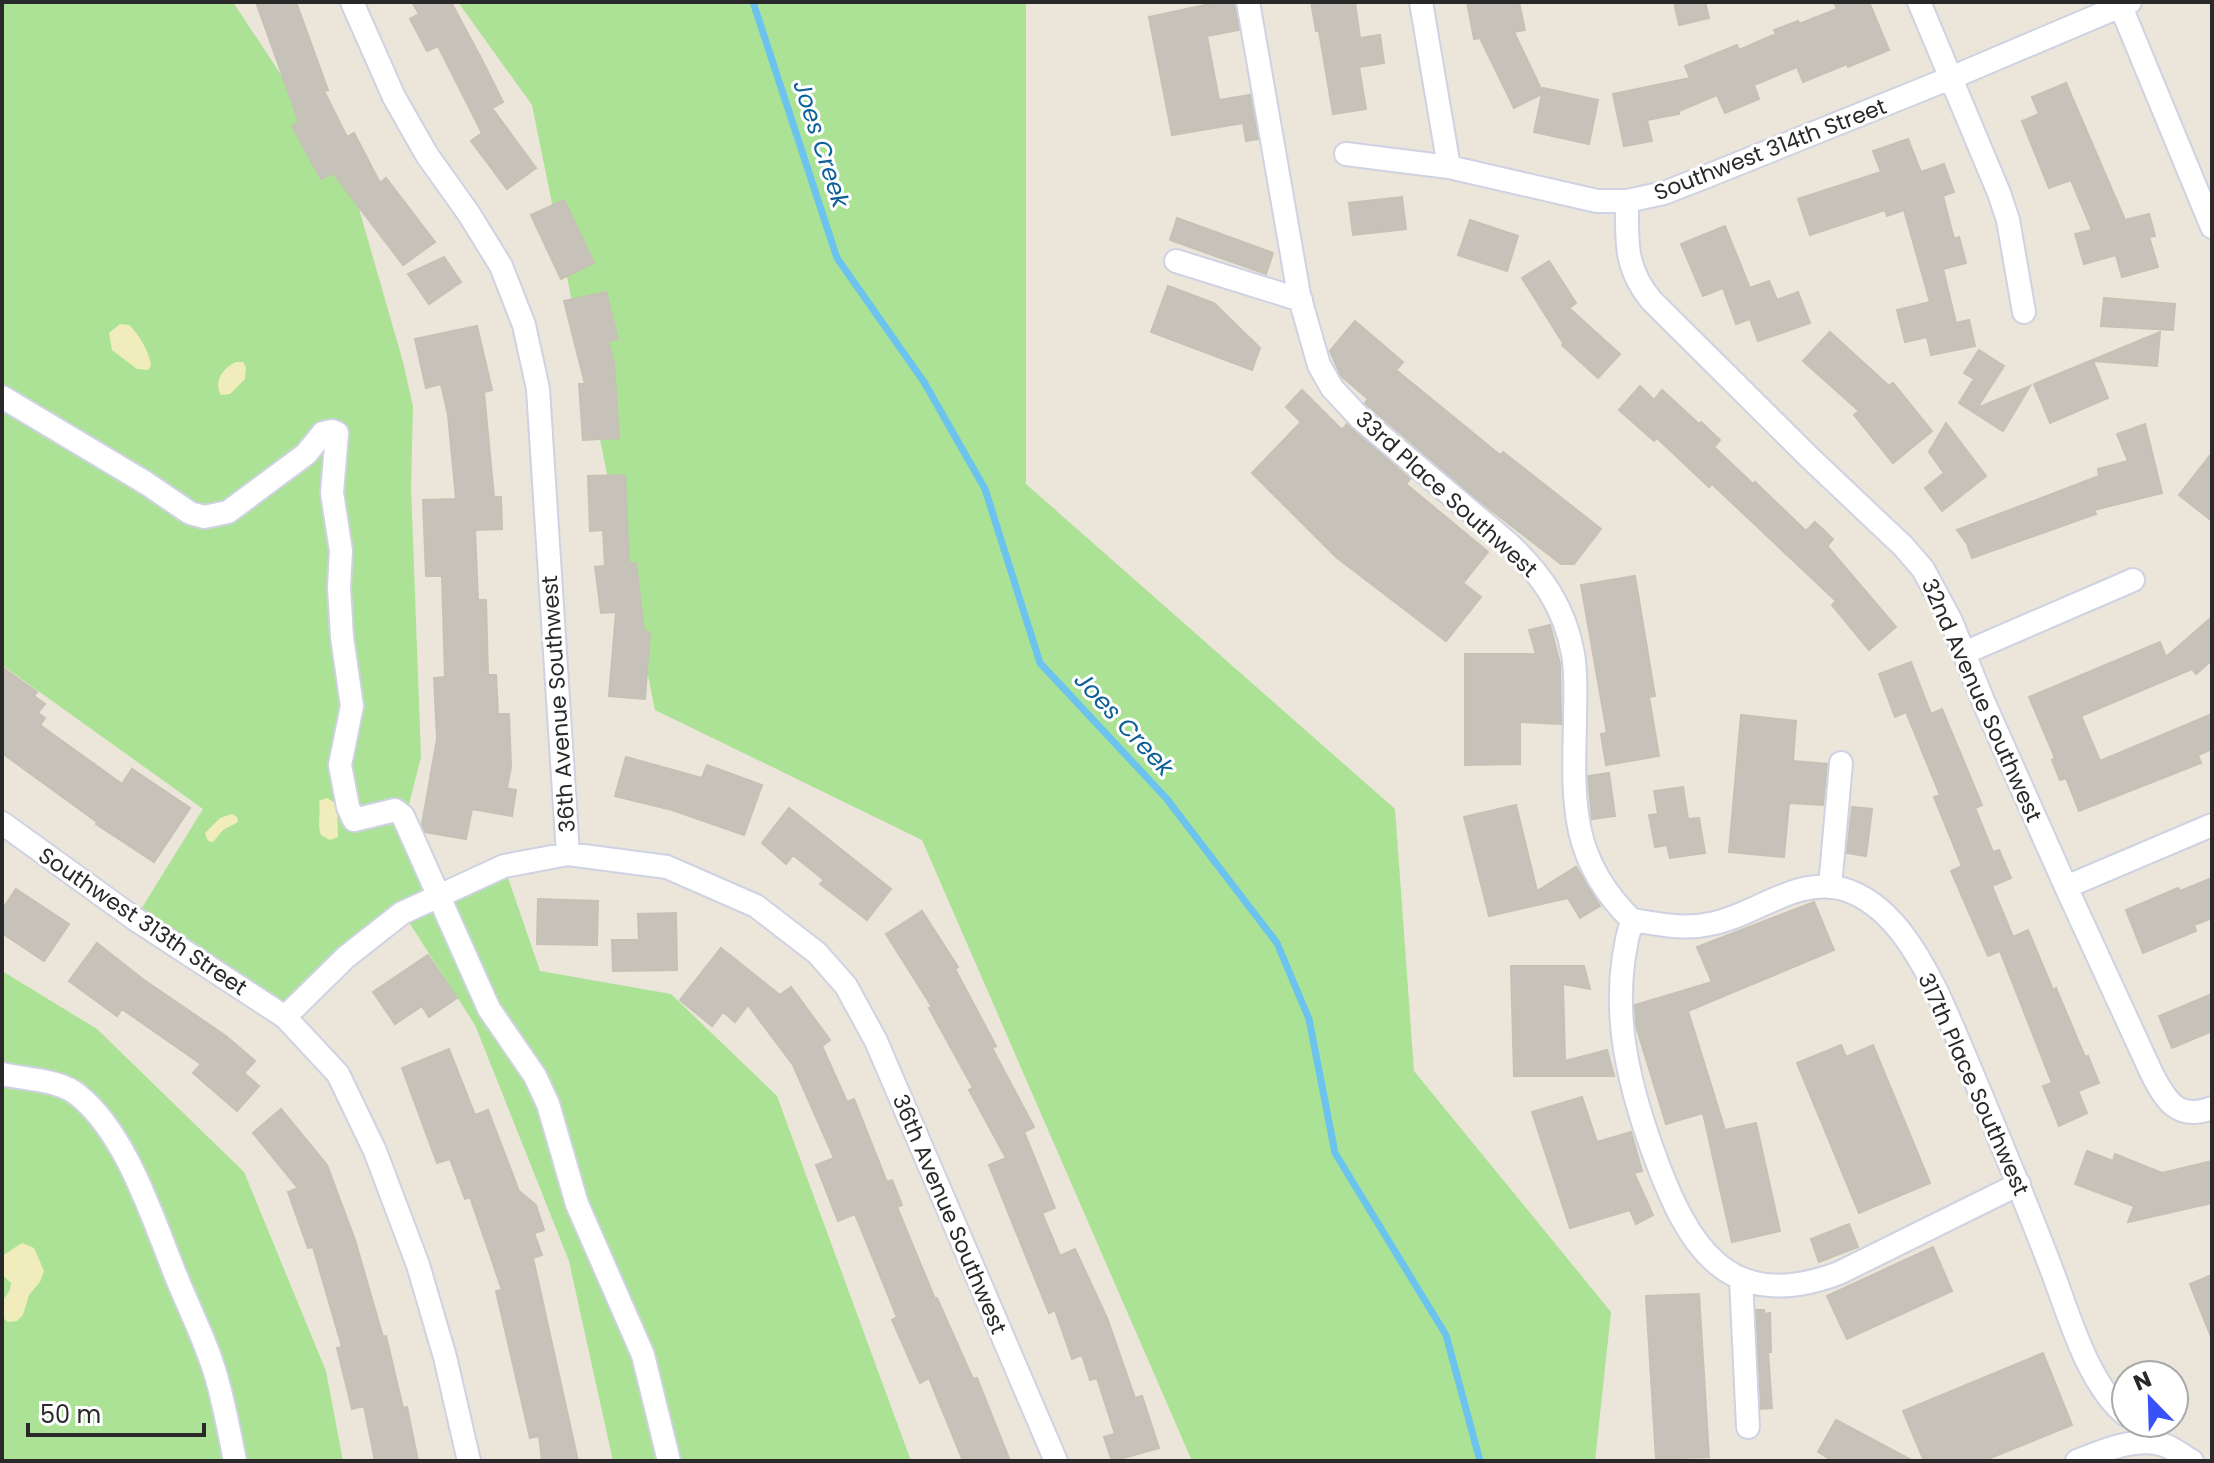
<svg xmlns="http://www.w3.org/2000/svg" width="2214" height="1463" viewBox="0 0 2214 1463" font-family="Poppins,sans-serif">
  <rect width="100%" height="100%" fill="#ebe5da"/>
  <path fill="#abe296" d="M2 2H233L351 181 403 362 413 407 411 487 421 757 406 816 444 893 504 866 540 971 671 994 777 1096 911 1461H613L569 1261 475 1025 403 913 285 1017 135 919 203 809 2 665Z
    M458 2H1026V484L1395 809 1414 1071 1611 1312 1595 1461H1192L922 840 655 710 532 105Z
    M2 971 97 1029 244 1172 326 1371 343 1461H2Z"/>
  <path fill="#f1ecbc" d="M120 324 129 325C139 334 150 353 151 366L148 370 137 369 112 350 109 333Z
    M236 362H243L246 367 245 379 230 394 221 395C213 381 223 368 236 362Z
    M327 798 337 804 338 837 330 840 321 835C317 825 321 812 319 801Z
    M232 814 237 817 238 822 223 830 213 842 208 841 205 833 220 818Z
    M22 1243 34 1248 44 1271 40 1282 29 1295 23 1315 17 1321 8 1322 2 1317V1302L10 1290 11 1283 2 1274V1256Z"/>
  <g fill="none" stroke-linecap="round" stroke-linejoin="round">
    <path stroke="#6cc3ee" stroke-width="7" d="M753 2 837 258 924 382 985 489 1040 663 1166 798 1277 943 1309 1019 1335 1153 1446 1335 1480 1461"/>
  </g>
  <path fill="#c6c2ba" stroke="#c6c1b4" stroke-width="2" d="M256 2H296L328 90 324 91 347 137 354 133 380 183 386 178 435 242 403 265 333 173 321 179 292 126 299 122Z
    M412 2H451L481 58 503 102 492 108 536 168 507 189 471 141 482 133 438 46 427 51 410 19 419 14Z
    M1219 2H1234L1239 30 1207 36 1219 100 1250 95 1258 139 1246 141 1243 123 1172 135 1149 17Z
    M1311 2H1355L1360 38 1380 35 1384 63 1359 67 1366 109 1333 114 1319 31H1316Z
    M1467 2H1519L1525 30 1514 32 1542 91 1543 88 1598 100 1589 144 1534 132 1542 94 1514 108 1480 38 1474 39Z
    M1674 2H1705L1709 18 1679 25Z
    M1834 2H1869L1889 50 1848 67 1847 64 1803 82 1797 67 1754 85 1759 99 1725 113 1717 95 1679 111V114L1647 120 1652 141 1624 146 1613 94 1690 78 1685 66 1737 45 1739 50 1776 34 1774 30 1798 21 1799 24 1837 9Z
    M2066 83 2125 220 2149 214 2155 236 2149 237 2158 267 2122 277 2116 255 2084 264 2075 234 2092 230 2071 180 2049 188 2022 121 2039 114 2032 97Z
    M1908 139 1921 172 1944 164 1954 192 1943 196 1954 239 1959 237 1966 263 1943 269 1956 323 1969 320 1975 346 1931 355 1927 337 1905 342 1897 310 1930 302 1904 210 1887 216 1885 210 1810 235 1798 199 1881 172 1873 151Z
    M1402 197 1406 229 1353 235 1349 203Z
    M564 200 594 263 561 279 531 215Z
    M1177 218 1273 253 1266 274 1170 240Z
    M1470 220 1518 236 1507 271 1458 255Z
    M1725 226 1750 288 1769 281 1777 300 1798 292 1810 323 1758 341 1750 319 1736 324 1723 288 1703 296 1681 244Z
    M444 257 461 282 429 304 408 274Z
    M1549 261 1576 303 1569 308 1620 354 1598 378 1562 345 1563 343 1522 278Z
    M1168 286 1214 303 1260 348 1252 370 1151 332Z
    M606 292 618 339 608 341 614 363 619 438 583 440 579 384H585L564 301Z
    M2104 298 2175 304 2173 330 2101 326Z
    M1355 321 1403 362 1396 370 1500 455 1503 452 1601 529 1574 564H1561L1477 499 1365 403 1368 399 1341 376 1330 351Z
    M477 326 492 390 484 392 494 497H501L502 529 475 530 478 600H486L488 675H496L498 714H509L511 767 507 788 516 790 512 816 472 809 466 839 425 832 422 824 437 739 434 678 445 677 442 576H426L423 500 456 499 448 415 441 384 426 388 415 339Z
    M1830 332 1889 386 1893 383 1932 431 1893 463 1854 415 1859 411 1803 361Z
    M2160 332 2157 366 2093 361 2108 398 2050 423 2034 384Z
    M1979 350 2004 366 1977 408 2030 386 2003 431 1959 403 1974 379 1964 373Z
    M1640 386 1654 400 1662 390 1699 424 1701 422 1720 440 1714 447 1753 484 1755 482 1806 531 1815 522 1833 539 1827 546 1896 627 1869 650 1832 605 1836 601 1712 484 1709 487 1657 438 1654 441 1619 410Z
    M1302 390 1342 430 1347 424 1410 479 1406 484 1488 552 1463 583 1481 597 1446 641 1336 557 1252 473 1301 422 1286 407Z
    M1946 423 1986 476 1942 511 1925 488 1944 473 1929 452Z
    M2145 424 2162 493 2094 510 2096 514 1972 558 1967 544 1957 530 2099 476 2098 469 2128 461 2117 434Z
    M2212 453V521L2179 495Z
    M625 475 629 563H636L644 632H650L645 699 609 696 616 612 601 613 595 567 605 566 603 530 590 531 588 476Z
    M1635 576 1655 696 1649 697 1659 756 1606 765 1601 734 1607 733 1581 585Z
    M2212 617V660L2196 674 2192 669 2081 716 2100 761 2212 714V749L2198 755 2201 763 2079 811 2066 778 2060 780 2052 760 2055 758 2029 697 2160 642 2166 657Z
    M1550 625 1560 664 1561 724 1520 722V764L1465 765V654H1536L1529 630Z
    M1911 662 1931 714 1942 709 1982 805 1975 808 1993 852 1999 850 2011 878 1992 886 2013 937 2028 930 2053 990 2056 988 2085 1057 2088 1056 2099 1083 2078 1091 2087 1113 2059 1126 2043 1086 2052 1083 2000 951 1988 956 1951 871 1962 866 1934 797 1940 795 1906 712 1895 717 1879 674Z
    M2 667 37 692 34 696 45 704 38 713 45 718 40 725 122 784 132 769 190 808 154 862 96 824 97 822 2 753Z
    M1741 715 1796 721 1793 761 1827 764 1823 805 1789 803 1784 857 1729 852Z
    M626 757 702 778 707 765 762 785 744 835 672 810 615 796Z
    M1609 773 1615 816 1592 819 1588 776Z
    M1683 787 1688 819 1699 818 1705 853 1670 858 1667 845 1655 847 1649 815 1658 814 1654 791Z
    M1516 805 1537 891 1576 867 1600 906 1580 918 1568 898 1489 916 1464 817Z
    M1852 807 1872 809 1866 856 1847 853Z
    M789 808 891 889 867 920 820 884 824 880 793 855 786 864 762 843Z
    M2212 878V918L2194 925 2196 931 2143 953 2126 910 2178 888 2180 891Z
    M16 889 69 924 44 961 2 933V910Z
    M538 899 598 901 597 945 537 944Z
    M1814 902 1834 950 1688 1011 1725 1130 1756 1123 1780 1231 1732 1242 1703 1113 1666 1124 1636 1026 1635 1005 1712 982 1697 947Z
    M922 911 958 967 955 969 996 1046 992 1048 1034 1127 1024 1132 1055 1208 1042 1213 1060 1256 1075 1249 1107 1318 1135 1398 1142 1396 1159 1448 1112 1461 1104 1437 1115 1434 1097 1378 1090 1380 1082 1355 1072 1359 1055 1310 1049 1313 989 1165 1006 1158 969 1090 973 1088 929 1008 932 1007 886 934Z
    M676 913 677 970 613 971 612 940H639L638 914Z
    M97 943 144 980 226 1036 255 1061 244 1073 259 1086 237 1111 193 1073 201 1064 122 1009 117 1016 69 981Z
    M721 948 780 995 791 987 830 1040 822 1046 847 1102 854 1099 887 1182 892 1180 902 1205 897 1207 935 1299 937 1298 973 1379 977 1378 1010 1461H963L929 1378 920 1383 892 1320 897 1317 855 1214 838 1221 816 1165 834 1158 793 1065 748 1005 735 1022 723 1012 712 1026 680 1000Z
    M428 955 457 998 429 1017 422 1006 395 1024 373 992Z
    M1511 966H1584L1590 989 1563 984 1565 1061 1607 1050 1614 1076H1514Z
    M2212 994V1031L2172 1048 2159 1016Z
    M1841 1045 1846 1057 1873 1045 1930 1183 1859 1213 1797 1063Z
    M449 1049 475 1115 488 1110 519 1191 536 1205 544 1230 534 1233 542 1255 533 1258 578 1461H542L539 1436 530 1438 496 1291 502 1290 488 1249 470 1197 465 1199 450 1159 437 1163 402 1068Z
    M1582 1097 1597 1142 1631 1132 1642 1171 1634 1173 1653 1215 1636 1224 1630 1210 1570 1228 1532 1112Z
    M281 1109 327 1165 355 1240 383 1337 386 1336 403 1408 407 1407 418 1461H375L364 1406 352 1409 337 1348 342 1347 313 1247 308 1248 288 1192 298 1188 253 1133Z
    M2087 1151 2113 1161 2115 1154 2162 1173 2212 1161V1203L2128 1222 2134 1206 2075 1184Z
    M1849 1224 1858 1247 1819 1262 1811 1239Z
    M1933 1247 1952 1291 1847 1339 1827 1296Z
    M2212 1275V1336L2211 1337 2190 1284Z
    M1699 1294 1709 1457 1656 1459 1646 1296Z
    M1756 1310H1764L1765 1314 1770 1313 1771 1352H1768L1772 1408 1761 1409Z
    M2043 1353 2072 1425 1983 1461H1924L1903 1411Z
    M1836 1420 1913 1461H1833L1818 1452Z"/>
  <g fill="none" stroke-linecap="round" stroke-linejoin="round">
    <g stroke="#cfd2e2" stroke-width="26">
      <path id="minor" d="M352 2 394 97 427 155 469 214 501 266 524 325 538 389 568 854
        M1248 2 1299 295 1319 365 1332 388 1360 418 1509 544C1542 575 1565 608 1573 654 1577 676 1575 699 1575 721 1573 803 1570 860 1632 920
        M1421 2 1449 167
        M1919 2 1999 193 2008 220 2024 312
        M2119 2 2212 227
        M1346 154 1449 167 1597 201H1627L1664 193 1710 175 1953 77 2130 2
        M1627 201C1627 241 1624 267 1651 300L1810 458 1903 546 1923 569 1951 621 1984 703 2066 887 2152 1074C2166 1101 2178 1121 2212 1108
        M1176 261 1301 300
        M2 397 146 483 190 513 204 517 228 512 306 454 323 433 332 431 337 433 332 493 341 551 339 587 342 637 352 706 340 765 348 807 354 820 395 810 403 816 489 1009 535 1076 548 1104 577 1204 643 1355 669 1461
        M1964 653 2133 580
        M2 823 135 919 285 1017 338 1074 375 1151 418 1265 445 1357 469 1461
        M1830 887 1841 763
        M2066 887 2212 825
        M1632 920C1659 924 1683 930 1710 924 1755 916 1796 876 1843 889 1867 896 1886 913 1901 932 1933 974 1951 1024 1972 1073 2000 1140 2028 1207 2054 1276 2070 1319 2089 1385 2126 1415
        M1632 920C1608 1000 1626 1078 1654 1154 1688 1247 1728 1315 1839 1273L2019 1184
        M285 1017 346 957 402 913 504 866 568 854 667 867 756 906 817 953 846 986 876 1041 1056 1461
        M2 1074C26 1080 58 1079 78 1095 128 1135 154 1223 178 1281 192 1315 209 1348 218 1383 225 1409 230 1435 235 1461
        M1741 1279 1748 1427
        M2077 1461C2102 1451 2137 1436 2164 1445 2173 1448 2183 1456 2192 1461"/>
    </g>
    <use href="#minor" stroke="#fff" stroke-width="22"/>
  </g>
  <g text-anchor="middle" stroke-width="6" stroke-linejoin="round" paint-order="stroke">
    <g font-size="22" fill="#292929" stroke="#fff">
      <text transform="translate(1770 149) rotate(-21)" y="8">Southwest 314th Street</text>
      <text transform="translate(1447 494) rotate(42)" y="8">33rd Place Southwest</text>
      <text transform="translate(1982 700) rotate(66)" y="8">32nd Avenue Southwest</text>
      <text transform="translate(558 704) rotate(-94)" y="8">36th Avenue Southwest</text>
      <text transform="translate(143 921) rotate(34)" y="8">Southwest 313th Street</text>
      <text transform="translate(1974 1084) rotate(66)" y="8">317th Place Southwest</text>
      <text transform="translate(950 1214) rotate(67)" y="8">36th Avenue Southwest</text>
    </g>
    <g font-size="24" font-style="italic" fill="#0d6098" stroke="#fff">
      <text transform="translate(821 144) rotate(72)" y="8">Joes Creek</text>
      <text transform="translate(1124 724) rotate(47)" y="8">Joes Creek</text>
    </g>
  </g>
  <rect width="2214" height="1463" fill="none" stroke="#292929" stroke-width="8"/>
  <g transform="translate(2150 1399) rotate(337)"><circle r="38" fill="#ffffff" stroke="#a9a9a9" stroke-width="2"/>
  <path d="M0-6L14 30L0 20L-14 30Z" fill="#3951f9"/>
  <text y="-12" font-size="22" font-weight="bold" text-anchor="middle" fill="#292929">N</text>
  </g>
  <path d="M28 1423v12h176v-12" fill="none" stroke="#292929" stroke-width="4"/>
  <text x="40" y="1423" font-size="24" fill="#292929" stroke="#ffffff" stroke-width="6" paint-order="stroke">50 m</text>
</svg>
